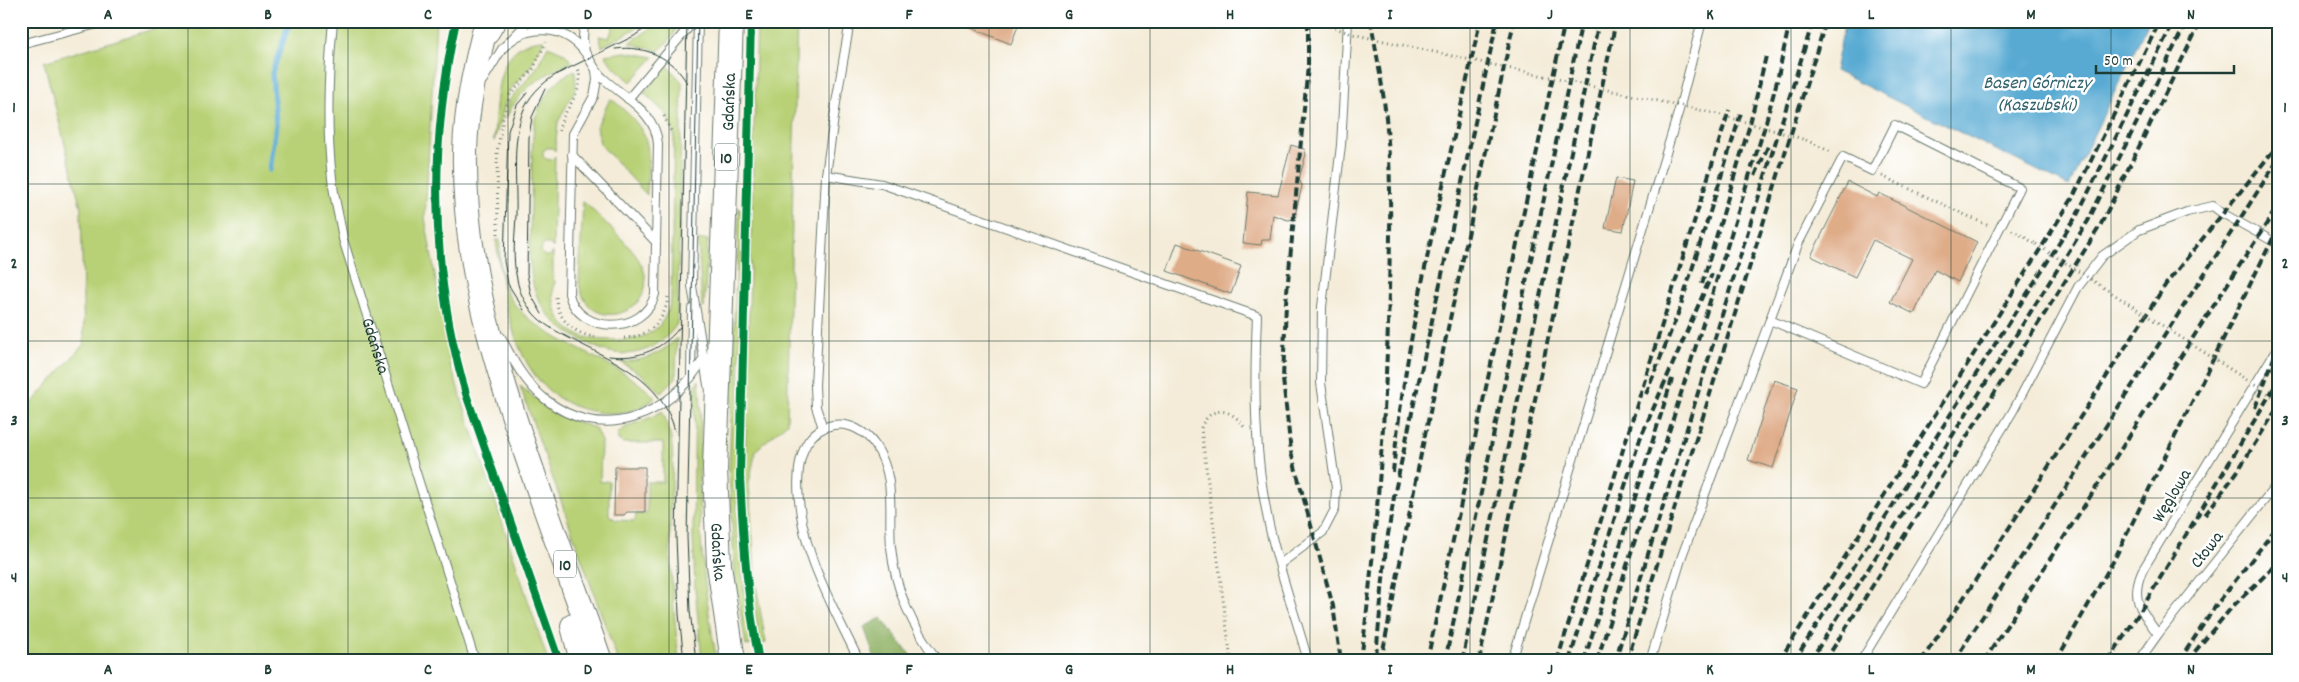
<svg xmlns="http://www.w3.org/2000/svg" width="2299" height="682" viewBox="0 0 2299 682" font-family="Dekko,sans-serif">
  <rect width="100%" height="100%" fill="#fff"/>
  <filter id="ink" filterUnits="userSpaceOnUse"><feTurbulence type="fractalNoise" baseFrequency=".02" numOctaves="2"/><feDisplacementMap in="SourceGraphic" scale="10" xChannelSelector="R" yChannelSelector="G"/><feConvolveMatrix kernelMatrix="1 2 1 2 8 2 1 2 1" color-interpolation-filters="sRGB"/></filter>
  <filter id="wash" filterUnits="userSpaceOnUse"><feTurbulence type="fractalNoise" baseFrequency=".0096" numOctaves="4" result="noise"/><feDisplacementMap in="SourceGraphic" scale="20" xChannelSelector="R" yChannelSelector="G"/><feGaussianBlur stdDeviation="1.12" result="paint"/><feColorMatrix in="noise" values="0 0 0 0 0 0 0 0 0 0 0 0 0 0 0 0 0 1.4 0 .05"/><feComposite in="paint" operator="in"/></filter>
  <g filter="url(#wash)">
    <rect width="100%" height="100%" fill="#f4ecd8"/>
    <path fill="#b8d176" stroke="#6c8755" d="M180 21H436L425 218 451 367 548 661H21V415L84 344 81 208 44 62Z
      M615 21H649L602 47 599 36 609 38Z
      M662 21H679L673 36 659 51 629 43Z
      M757 21H797L787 423 756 450 749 483 756 586 766 643 760 644 752 586 744 489Z
      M544 40 530 67 509 91 494 141C497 102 492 42 544 40Z
      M548 46 564 53 572 62C540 77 522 86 506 118L509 101 535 70Z
      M625 52 654 57 631 82 612 65 605 55Z
      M667 65 682 82 677 324C663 345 640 357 615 353 601 351 589 344 576 337 520 306 530 259 531 203 532 175 531 147 535 119 542 98 554 79 575 70L576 88 558 122 555 151 552 148H547L543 151V156L546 159 551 160 555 156 553 248 550 244H545L542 247 541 252 545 256H550L553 252V280L555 281V284L553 285C552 324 572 340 610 340 642 341 664 334 671 299L674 134 666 114 644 93Z
      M610 99C615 101 620 106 625 111 656 138 647 158 647 195L600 144 597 126Z
      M583 201C599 217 634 247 642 266 663 311 587 340 579 282Z
      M739 208 743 216 737 472V530L751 645 746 646 735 577 729 471Z
      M496 240H500C500 254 499 268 503 282 520 340 615 353 655 398 639 412 617 415 597 412 515 400 505 307 496 240Z
      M698 240H708L704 308 702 306Z
      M677 338 676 378 661 393 641 374 621 362C644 361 661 354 677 338Z
      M699 380C703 417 699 453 699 489 700 546 706 605 717 661H702L695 588 693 538 695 386Z
      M520 386 557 415 595 428 601 441 600 482 609 481V515L616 520 635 521 636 514H647V482H663V443H623L618 440V433C630 422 648 421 662 411 680 447 670 485 670 523 670 569 674 615 679 661H618Z"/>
    <path fill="#92b367" stroke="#58784e" d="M881 618 915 661H876L864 627Z"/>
    <path fill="#58aad3" stroke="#3c7484" d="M1845 21H2149L2069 186 1835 71Z"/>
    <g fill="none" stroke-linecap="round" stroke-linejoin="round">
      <path stroke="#58aad3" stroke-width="5.5" d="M270 170 276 124 272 73 290 21"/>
    </g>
    <g id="blocks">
      <path fill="#dfac88" d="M954 21H1020L1011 44Z
        M1291 145 1304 149 1306 154 1299 179 1302 186 1294 219 1288 220 1273 215 1270 240H1262L1261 245 1243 243 1248 192 1278 195Z
        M1616 178 1633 181 1623 231 1605 228Z
        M1848 182 1877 197 1879 193 1977 242 1958 282 1935 270 1914 314 1890 302 1912 259 1873 240 1855 277 1811 256Z
        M1177 243 1241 266 1231 294 1167 271Z
        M1774 380 1798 388 1773 468 1748 460Z
        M615 467H645V512H627L624 515H614Z"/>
    </g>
  </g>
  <g filter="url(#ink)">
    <use href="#blocks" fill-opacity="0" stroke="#6a7a6d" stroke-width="1"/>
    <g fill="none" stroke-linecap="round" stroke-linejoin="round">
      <g stroke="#6a7a6d" stroke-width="10">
        <g id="service">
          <path id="s1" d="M333 21C328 74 326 126 332 178 334 199 340 219 343 239L475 661"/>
          <path d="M584 21 583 39 585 52"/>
          <path d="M698 21 692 286 708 385"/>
          <path d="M492 39 503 21"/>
          <path d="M21 44 109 21"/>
          <path d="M505 46C528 23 563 26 583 50 591 59 594 70 603 78 624 98 656 112 658 144L655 294C645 335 578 335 569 294L573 134 594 96 597 80 596 70"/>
          <path d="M483 80 502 49 529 21"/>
          <path d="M628 99 694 21"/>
          <path d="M572 155 656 242"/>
          <path d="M826 175 882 184 1257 316C1254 387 1254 460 1270 529 1280 573 1296 617 1308 661"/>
          <path d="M501 337C512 359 525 383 545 399 602 445 671 416 704 358"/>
          <path d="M691 377 692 309"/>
          <path d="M823 428 816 407 815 386 826 175 836 103 850 21"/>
          <path d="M1280 564 1323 532 1335 509 1336 488 1321 383 1322 307 1341 145 1348 21"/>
          <path d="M2158 634 2278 483"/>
          <path d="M859 661C843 627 824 593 812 558 799 522 781 435 833 425 850 422 866 432 875 445 897 478 888 510 891 547 895 591 912 626 938 661"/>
          <path d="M1512 661 1679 110 1702 21"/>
          <path d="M1650 661 1682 556 1798 244 1843 157 1872 171 1895 125 2020 188 1921 384 1770 320"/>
          <path d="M1861 661 2013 411 2078 287 2102 256 2139 230 2187 212 2213 206 2222 213 2278 244"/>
          <path d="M2139 661 2158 634C2141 611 2130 599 2142 571L2278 347"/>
        </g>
      </g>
      <g stroke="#6a7a6d" stroke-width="26">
        <g id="primary">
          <path d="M487 21C476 64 466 107 465 152 463 255 491 350 524 447 548 519 575 589 600 661"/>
          <path id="s2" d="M731 21 715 469 719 565 733 661"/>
          <path d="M573 626 582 661"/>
        </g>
      </g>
      <path stroke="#6a7a6d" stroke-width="3" stroke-dasharray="1 4" stroke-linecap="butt" d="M664 116 671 131
        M559 131C562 107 586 95 578 68
        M1806 140 1833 153
        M1882 176 1989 226
        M2012 230 2036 244
        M498 234 497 152 504 113 510 95 533 69 546 42
        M556 297C557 319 574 334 595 337
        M624 338C649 337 665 321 668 297
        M1231 661 1201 428C1210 404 1232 408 1244 427"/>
      <use href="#service" stroke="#fff" stroke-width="8"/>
      <use href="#primary" stroke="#fff" stroke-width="24"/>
      <path stroke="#1f3d34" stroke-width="1" d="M615 49C645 45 672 57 687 83
        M564 70C547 79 532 91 524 109 511 140 517 182 516 215 515 236 512 259 517 279 519 292 525 303 533 313 543 325 558 332 571 339 613 361 662 379 675 431
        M559 73 634 36 656 21
        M524 310 508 284 504 261 508 131 517 105 527 93
        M542 314 531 295 527 274 529 137 532 117 545 89
        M609 356C638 360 665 349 682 324
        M684 661 679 614 676 537 687 21
        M696 661 690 611 687 537 698 21"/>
      <path stroke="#1f3d34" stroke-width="4" stroke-dasharray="8 4" stroke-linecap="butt" d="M1308 21V65L1286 303 1283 379 1291 452 1333 606 1341 661
        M1755 176 1769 144
        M1702 284 1750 124 1766 56
        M1646 394 1679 311 1741 113
        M2255 408 2278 347
        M1393 472C1407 320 1448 170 1480 21
        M2205 515 2237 472 2278 407
        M1376 656 1386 547 1395 491 1497 21
        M1361 661C1376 538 1386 415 1389 292 1390 234 1392 176 1386 118 1383 86 1376 53 1371 21
        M1381 661 1422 449 1514 21
        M1427 661 1565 21
        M1445 661 1582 21
        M1462 661 1599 21
        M1479 661 1616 21
        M1557 661 1729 110
        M1569 661 1640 439 1712 274
        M1584 661 1672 379
        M1597 661 1764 129 1777 81 1790 21
        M1615 661 1813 21
        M1627 661 1826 21
        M1779 661 2072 199 2160 21
        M1794 661 2077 215 2174 21
        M1810 661 2088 221 2187 21
        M1825 661 2100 226 2201 21
        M1921 661 1971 587 2166 284 2278 145
        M1954 661 2278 160
        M1984 661 2278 206
        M2056 661 2114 560 2278 228
        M2108 661 2141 610 2278 381
        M2179 661 2217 604 2278 526
        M2187 661 2232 607 2278 563"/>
      <path stroke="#6a7a6d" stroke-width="3" stroke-dasharray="1 4" stroke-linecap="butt" d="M1316 21 1352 34 1718 114 1806 140
        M2036 244 2278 400"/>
      <g stroke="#fff" stroke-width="11">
        <path id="cycleway" d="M456 21C429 146 430 274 467 397L559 661
          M751 21 740 476C743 538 747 599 759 661"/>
      </g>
      <use href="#cycleway" stroke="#00873e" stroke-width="8"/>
    </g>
  </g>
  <path fill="none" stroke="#1f3d34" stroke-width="1" stroke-opacity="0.55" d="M188 21V661M348 21V661M508 21V661M669 21V661M829 21V661M989 21V661M1150 21V661M1310 21V661M1470 21V661M1630 21V661M1791 21V661M1951 21V661M2111 21V661M21 184H2278M21 341H2278M21 498H2278"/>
  <g text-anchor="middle" stroke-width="5" stroke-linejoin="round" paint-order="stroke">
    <g fill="#fff" stroke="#627771" stroke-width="1">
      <rect x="715" y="143.5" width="22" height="27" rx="4"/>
      <rect x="554" y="550.5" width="22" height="27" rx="4"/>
    </g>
    <g font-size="16" font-weight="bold" fill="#1f3d34">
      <text x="726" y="163">10</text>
      <text x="565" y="570">10</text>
    </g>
    <g font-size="18" fill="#1f3d34" stroke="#fff">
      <text transform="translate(728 102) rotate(-88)" y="6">Gdańska</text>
      <text dy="6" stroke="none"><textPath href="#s1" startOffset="331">Gdańska</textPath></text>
      <text transform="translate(2171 495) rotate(-59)" y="6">Węglowa</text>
      <text transform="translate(2206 549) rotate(-52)" y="6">Cłowa</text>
      <text dy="6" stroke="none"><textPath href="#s2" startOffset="531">Gdańska</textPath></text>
    </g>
    <g font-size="19" font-style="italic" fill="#33636c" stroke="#fff">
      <text x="2037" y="88">Basen Górniczy<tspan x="2037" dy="22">(Kaszubski)</tspan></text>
    </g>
  </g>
  <rect width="2299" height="682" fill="none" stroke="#fff" stroke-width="55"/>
  <path d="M2096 65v8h138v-8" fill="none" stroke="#1f3d34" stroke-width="2.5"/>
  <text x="2104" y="65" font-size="15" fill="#1f3d34" stroke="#ffffff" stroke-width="4" paint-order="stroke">50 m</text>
  <rect x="28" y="28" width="2244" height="626" fill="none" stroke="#1f3d34" stroke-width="2"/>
  <g font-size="16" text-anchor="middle" font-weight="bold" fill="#1f3d34">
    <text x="108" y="19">A</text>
    <text x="268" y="19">B</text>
    <text x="428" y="19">C</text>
    <text x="588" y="19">D</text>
    <text x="749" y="19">E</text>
    <text x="909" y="19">F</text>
    <text x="1069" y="19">G</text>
    <text x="1230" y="19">H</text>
    <text x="1390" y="19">I</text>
    <text x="1550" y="19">J</text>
    <text x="1710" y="19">K</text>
    <text x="1871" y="19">L</text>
    <text x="2031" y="19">M</text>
    <text x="2191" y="19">N</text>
    <text x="14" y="112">1</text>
    <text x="2285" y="112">1</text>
    <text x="14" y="268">2</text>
    <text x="2285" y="268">2</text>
    <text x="14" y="425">3</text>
    <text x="2285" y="425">3</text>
    <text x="14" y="582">4</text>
    <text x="2285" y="582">4</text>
    <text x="108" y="674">A</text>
    <text x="268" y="674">B</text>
    <text x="428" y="674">C</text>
    <text x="588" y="674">D</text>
    <text x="749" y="674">E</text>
    <text x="909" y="674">F</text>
    <text x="1069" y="674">G</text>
    <text x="1230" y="674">H</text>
    <text x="1390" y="674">I</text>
    <text x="1550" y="674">J</text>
    <text x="1710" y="674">K</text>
    <text x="1871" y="674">L</text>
    <text x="2031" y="674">M</text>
    <text x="2191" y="674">N</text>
  </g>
</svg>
